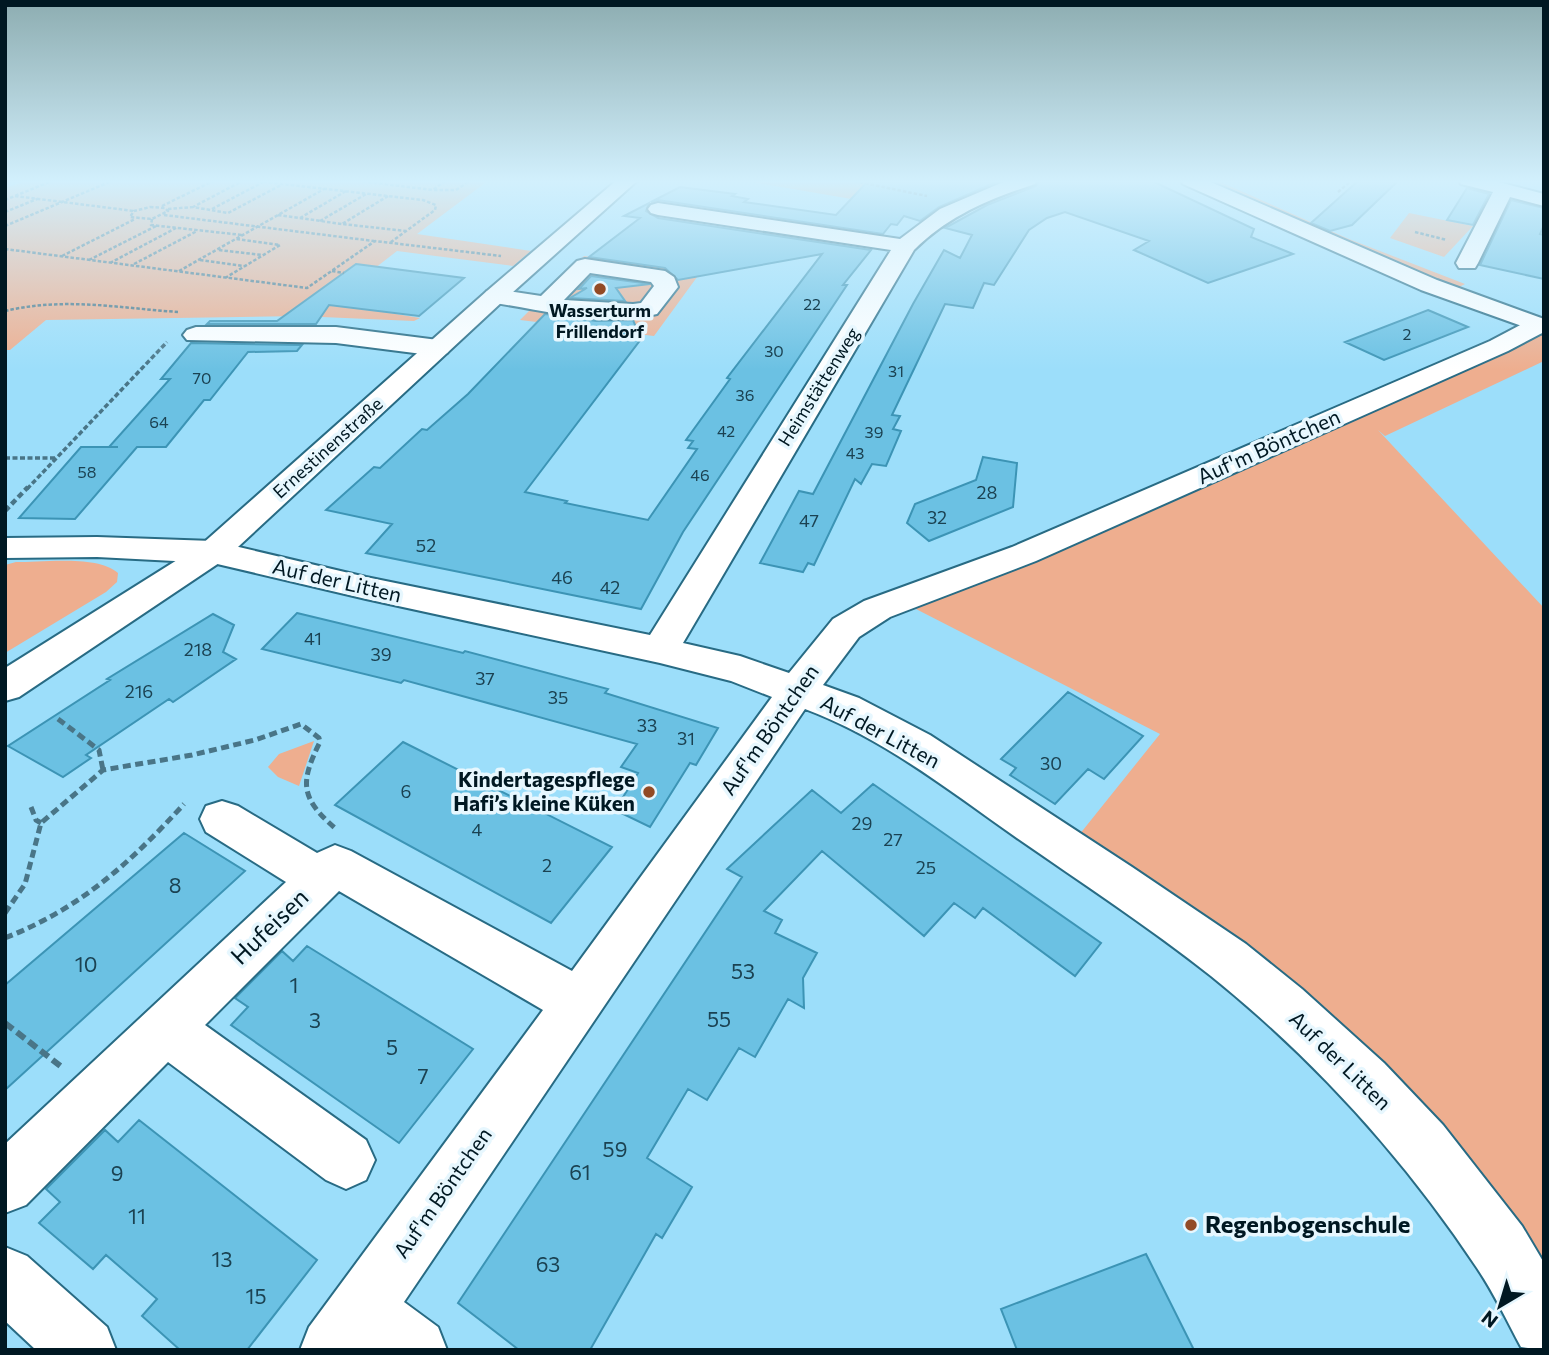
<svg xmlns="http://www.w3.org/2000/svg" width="1549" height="1355" viewBox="0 0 1549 1355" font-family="Commissioner,sans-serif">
  <rect width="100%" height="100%" fill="#9cdefa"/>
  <path fill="#eeae8f" d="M29 180H489L417 234 531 251 513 266 397 251 330 303 420 318 414 321 299 316 46 320 10 350H5V188Z
    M751 180H907L928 212 752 182Z
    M1201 180H1216L1349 239 1465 284 1455 289Z
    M1409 213 1473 226 1444 257 1390 238Z
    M584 256 700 273 654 336 520 320Z
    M1544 327V361L1385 436 1378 430 1544 608V1350H1540L1371 1064 1071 845 1160 734 914 608Z
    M16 562C43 562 99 555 118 573L117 582 106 592 5 653V565Z
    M314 741 299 786 278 777 268 767 279 754Z"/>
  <path fill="#6bc1e3" stroke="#3c94b5" stroke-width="2" d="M869 180H1001L939 207 920 221 904 216 897 225 891 224 883 234 658 200 651 202 680 187 735 194 732 196 748 199 744 202 836 215Z
    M1039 180H1150L1254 229 1251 237 1293 254 1208 283 1134 250 1149 241 1065 212 1047 218 1029 230 994 285 984 283 973 308 945 304 892 415 900 416 893 429 901 431 886 466 872 464 861 484 855 479 814 565 808 563 803 572 760 563 799 491 813 494 913 304 944 250 960 258 972 235 945 228 987 205 1036 186Z
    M1359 180H1399L1352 225 1330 231 1311 223Z
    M1467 188 1489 194 1473 225 1447 220Z
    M1511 200 1544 208V225L1540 234 1544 235V279L1480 265Z
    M649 203 646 211 658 218 871 250 843 285H847L683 532 641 609 366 553 392 524 326 510 374 467 380 468 422 429 427 430 468 394 545 314 596 321 633 320 641 339 525 492 567 501 565 503 648 520 697 449 688 448 693 441 686 440 730 379 727 378 822 254 678 280 665 268 589 257 640 218 624 216Z
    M356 264 464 278 419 316 329 305 316 324H207L210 321H277Z
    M591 276 650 284 616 288 625 301 570 298 587 288 579 289Z
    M1428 310 1468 327 1384 360 1345 342Z
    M191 343 302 345 297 351 248 352 210 400H204L166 447H137L75 519 19 518 81 447H118H109L170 379H161Z
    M983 457 1017 463 1013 507 929 541 907 523 915 504 976 480Z
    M297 613 463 653 465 651 608 689 605 693 718 728 696 765 690 763 650 827 615 810 638 773 621 767 637 744 404 680 401 683 262 649Z
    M213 614 234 625 223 652 236 659 173 702 169 699 86 755 91 758 63 777 8 746 110 680 107 679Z
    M1068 692 1143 736 1104 779 1088 769 1055 804 1010 775 1016 768 1001 759Z
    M403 742 612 847 551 923 335 805Z
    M873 784 1101 943 1075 976 983 908 975 918 954 903 924 936 822 851 764 911 782 920 775 933 817 953 803 978 804 1008 788 999 755 1057 739 1048 707 1100 688 1089 647 1158 692 1187 662 1238 656 1234 590 1350H519L458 1303 742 877 727 869 812 790 841 813Z
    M184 833 245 871 5 1090V985Z
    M307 946 473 1049 399 1143 231 1025 248 1007 235 998 282 951 293 961Z
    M139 1120 317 1260 247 1350H180L142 1316 157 1299 106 1255 93 1269 39 1223 60 1202 46 1189 105 1130 118 1142Z
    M1146 1254 1194 1350H1017L1001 1309Z"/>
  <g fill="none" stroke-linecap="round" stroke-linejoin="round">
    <g stroke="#286b84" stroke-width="4">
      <path id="minor" d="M1008 180H1037L1035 184C989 199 948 216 914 250L683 643 740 656 789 673 833 619 864 601 1012 547 1490 341 1530 320 1544 319V332L1508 351 1036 561 890 617 859 637 823 685 859 698 930 735 1132 867 1246 944 1302 989 1384 1063 1443 1125 1522 1226 1544 1263V1350L1521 1347C1507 1321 1494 1293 1477 1268 1404 1158 1314 1059 1211 976 1149 927 1082 883 1017 838 950 791 883 738 805 709L404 1302 438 1327 447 1350H300L309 1327 543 1010 339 891 205 1025 366 1140 375 1160 366 1180 346 1189 326 1180 168 1062 26 1205 5 1213V1144L286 882 206 832 200 819 206 806 222 801 238 806 317 853 335 845 351 851 572 971 772 697 731 681 660 663 366 599 213 563 97 557 5 558V538L97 537 213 541 366 577 650 635 891 250 658 215 651 213 648 209 651 205 658 203 900 239 940 209Z
        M1459 180H1491L1544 194V206L1510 197 1478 263 1475 268H1459L1456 263 1493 192 1461 184Z
        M585 259 665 271 674 277 678 287 657 314C604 327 548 311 495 303L487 301 483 296 487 291 495 289 541 296 577 261ZM590 273 651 282 654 286 641 303 633 304 564 300Z
        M196 327H336L438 340 447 343 451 348 447 353 438 356 336 343 187 340 183 335 187 330Z
        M5 1247 27 1256 107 1327 116 1350H36L5 1321Z"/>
    </g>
    <g stroke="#286b84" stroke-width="4">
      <path id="major" d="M617 180H638L503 301 225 559 19 697 5 701V668L201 545 487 291Z
        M1181 180H1206L1437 280 1544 319V334L1421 290 1183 184Z"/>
    </g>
    <path stroke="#497587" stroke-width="2.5" stroke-dasharray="3.5 2" stroke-linecap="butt" d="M244 180 193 207 228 213 281 185
      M247 180 423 200 436 205 435 210 391 242
      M352 180 433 190 446 180
      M849 180 927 196
      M434 190H456L471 180
      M1338 192 1352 180
      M15 196 134 211
      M388 196 342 224 406 231
      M5 200 54 180
      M162 206 215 180
      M150 207 165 208 168 211 152 219 130 217 134 211Z
      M168 209 193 207
      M212 209 263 182
      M5 212 37 199
      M164 215 374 241
      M278 215 342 224
      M300 218 346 191
      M152 219 151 225 242 235
      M320 221 366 194
      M5 226 114 180
      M1415 232 1447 240
      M5 249 307 288 375 241 501 256
      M219 250 262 255
      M62 256 135 219
      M89 260 156 226
      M200 260 244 266
      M110 263 176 228
      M134 264 197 231
      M179 271 324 189
      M332 271 344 273
      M225 278 280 245 236 239
      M5 311C63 297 120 308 178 312"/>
    <path stroke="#497587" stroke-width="3.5" stroke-dasharray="5 2.5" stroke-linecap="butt" d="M5 458H55
      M27 489 167 342"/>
    <path stroke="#497587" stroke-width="4.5" stroke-dasharray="6 3.5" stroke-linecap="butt" d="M5 511 28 487"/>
    <path stroke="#497587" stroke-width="5" stroke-dasharray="8 4.5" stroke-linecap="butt" d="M58 719 99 750 103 770
      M31 807 36 820 41 823
      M5 913 25 884 41 823 103 770 192 755 255 740 301 724 319 738 320 742C300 782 300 798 335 828
      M5 938C81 908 130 863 184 804"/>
    <path stroke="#497587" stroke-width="6" stroke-dasharray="10 5" stroke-linecap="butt" d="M5 1023 63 1068"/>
    <use href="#minor" fill="#fff" fill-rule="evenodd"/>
    <use href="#major" fill="#fff" fill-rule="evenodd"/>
  </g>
  <linearGradient id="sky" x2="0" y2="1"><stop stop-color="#8dadb1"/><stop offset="0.49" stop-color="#d2f0fd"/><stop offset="1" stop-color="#d2f0fd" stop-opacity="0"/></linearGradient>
  <rect width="1549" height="370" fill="url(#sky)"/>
  <g fill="#924b26" stroke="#e7f7fe" stroke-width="2.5">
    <circle cx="600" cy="289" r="7"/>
    <circle cx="649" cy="792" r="7"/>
    <circle cx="1191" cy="1225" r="7"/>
  </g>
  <g text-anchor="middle" stroke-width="7" stroke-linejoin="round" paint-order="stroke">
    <g font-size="16" fill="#1b4252">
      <text x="812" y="310">22</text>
      <text x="1407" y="340">2</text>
      <text x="774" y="357">30</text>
      <text x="896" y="377">31</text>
      <text x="202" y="384">70</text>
      <text x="745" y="401">36</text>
      <text x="159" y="428">64</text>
      <text x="726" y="437">42</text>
      <text x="874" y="438">39</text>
      <text x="855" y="459">43</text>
      <text x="87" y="478">58</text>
      <text x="700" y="481">46</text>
    </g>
    <g font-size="18" font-weight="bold" fill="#001822" stroke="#e7f7fe">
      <text x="600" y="317">Wasserturm<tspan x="600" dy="21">Frillendorf</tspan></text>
    </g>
    <g font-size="18" fill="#001822" stroke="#e7f7fe">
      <text transform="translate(819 387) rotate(-58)" y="6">Heimstättenweg</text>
      <text transform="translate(328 448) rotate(-42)" y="6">Ernestinenstraße</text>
    </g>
    <g font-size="18" fill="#1b4252">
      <text x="987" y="499">28</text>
      <text x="937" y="524">32</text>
      <text x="809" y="527">47</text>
      <text x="426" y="552">52</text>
      <text x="562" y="584">46</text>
      <text x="610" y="594">42</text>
      <text x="313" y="645">41</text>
      <text x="198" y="656">218</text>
      <text x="381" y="661">39</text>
      <text x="485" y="685">37</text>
      <text x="139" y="698">216</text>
      <text x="558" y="704">35</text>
      <text x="647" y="732">33</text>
      <text x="686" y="745">31</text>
      <text x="1051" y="770">30</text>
      <text x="406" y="798">6</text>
      <text x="862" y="830">29</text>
      <text x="477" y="836">4</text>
      <text x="893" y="846">27</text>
      <text x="547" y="872">2</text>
      <text x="926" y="874">25</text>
    </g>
    <g font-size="21" fill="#001822" stroke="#e7f7fe">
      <text transform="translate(1269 447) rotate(-24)" y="7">Auf'm Böntchen</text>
      <text transform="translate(337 581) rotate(13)" y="7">Auf der Litten</text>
      <text transform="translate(770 730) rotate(-55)" y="7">Auf'm Böntchen</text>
      <text transform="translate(880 732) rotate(28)" y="7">Auf der Litten</text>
      <text transform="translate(1340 1061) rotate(44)" y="7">Auf der Litten</text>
      <text transform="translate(443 1193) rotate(-55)" y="7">Auf'm Böntchen</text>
    </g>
    <g font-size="21" font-weight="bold" fill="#001822" stroke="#e7f7fe" text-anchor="end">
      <text x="635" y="787">Kindertagespflege<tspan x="635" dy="24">Hafi’s kleine Küken</tspan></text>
    </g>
    <g font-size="21" fill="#1b4252">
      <text x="175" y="893">8</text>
      <text x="86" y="972">10</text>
      <text x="743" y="979">53</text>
      <text x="294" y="993">1</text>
      <text x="719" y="1027">55</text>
      <text x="315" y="1028">3</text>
      <text x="392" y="1055">5</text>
      <text x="423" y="1084">7</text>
      <text x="615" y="1157">59</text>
      <text x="580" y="1180">61</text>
      <text x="117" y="1181">9</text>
      <text x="137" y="1224">11</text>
      <text x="222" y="1267">13</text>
      <text x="548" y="1272">63</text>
      <text x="256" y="1304">15</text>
    </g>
    <g font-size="24" fill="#001822" stroke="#e7f7fe">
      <text transform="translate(270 927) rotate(-44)" y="8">Hufeisen</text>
    </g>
    <g font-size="24" font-weight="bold" fill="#001822" stroke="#e7f7fe" text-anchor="start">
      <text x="1205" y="1233">Regenbogenschule</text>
    </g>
  </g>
  <rect width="1549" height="1355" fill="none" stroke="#001822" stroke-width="14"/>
  <g transform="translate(1500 1306) rotate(218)" stroke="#e7f7fe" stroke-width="5" paint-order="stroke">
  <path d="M0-5L12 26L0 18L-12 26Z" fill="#001822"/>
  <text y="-10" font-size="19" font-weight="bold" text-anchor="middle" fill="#001822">N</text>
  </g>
</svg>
